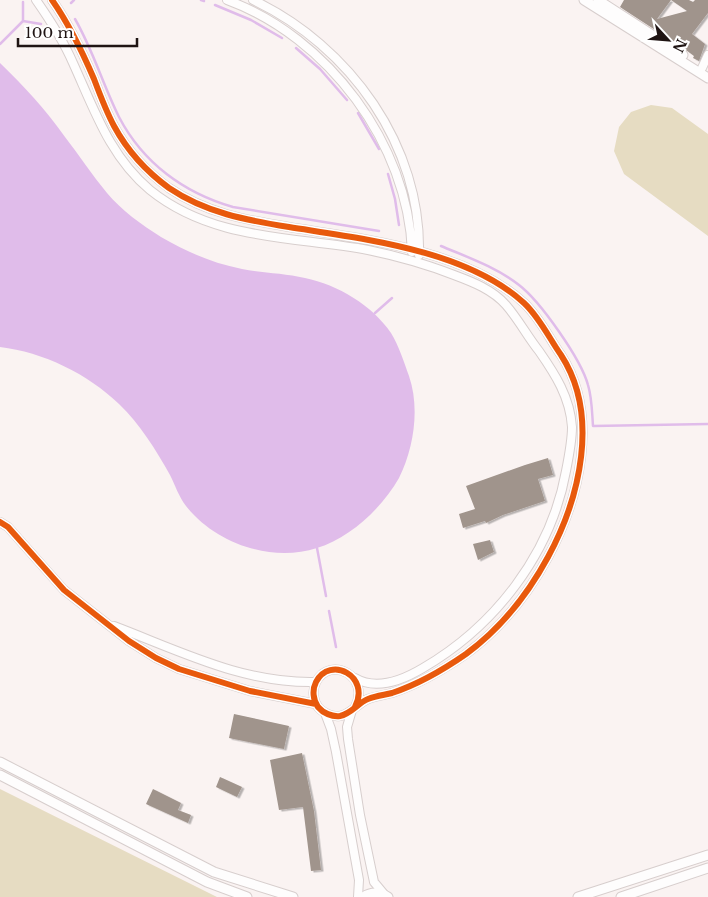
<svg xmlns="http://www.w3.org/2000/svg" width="708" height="897" viewBox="0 0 708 897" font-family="'Libre Baskerville',serif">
  <defs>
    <filter id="shadow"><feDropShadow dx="2.5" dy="1.5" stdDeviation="0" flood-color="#0004"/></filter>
  </defs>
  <rect width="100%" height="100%" fill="#faf3f2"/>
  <path fill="#e6dcc2" d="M651 105 672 108 708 134V236L624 174 614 151 619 127 631 112Z
    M0 789 217 897H0Z"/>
  <path fill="#e0bcea" d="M0 63C24 86 46 110 65 137 79 155 92 175 107 193 121 210 142 225 161 237 187 252 212 263 242 269 262 273 284 273 305 278 338 285 372 305 391 333 399 346 404 362 409 376 420 408 414 448 399 478 382 508 350 538 317 548 271 563 215 543 186 506 179 497 175 485 170 475 156 450 140 424 119 404 88 374 43 352 0 347Z"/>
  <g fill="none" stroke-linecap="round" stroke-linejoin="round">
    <path stroke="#e0bcea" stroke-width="2.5" d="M201 0 204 1
      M71 3 74 0
      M215 5 251 20 282 38
      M75 19C93 50 103 85 119 117 143 163 184 193 233 207L379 231
      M23 21 41 24
      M0 44 23 21V2
      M296 48 320 69 347 100
      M358 113 379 149
      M388 174 395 199 399 225
      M441 246C467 257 496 267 519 285 540 301 581 359 588 385 592 398 592 412 593 426L708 424
      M375 313 392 298
      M317 548 326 596
      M329 611 336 647"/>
  </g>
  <path fill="#a0948c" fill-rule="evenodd" filter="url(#shadow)" d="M624 0H689L693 2 695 0H708V13L692 34 705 44 699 61 693 58 694 56 686 50 620 7ZM671 0 687 11 657 19Z
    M548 458 553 475 538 479 545 501 503 515 486 523 485 521 463 528 459 514 475 509 466 486 525 465Z
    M490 540 494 552 478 560 473 544Z
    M234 714 289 726 284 749 229 738Z
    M302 753 314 811 321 870 311 871 303 807 279 810 270 760Z
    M220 777 242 787 237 797 216 787Z
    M153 789 181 803 178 810 191 815 188 823 146 804Z"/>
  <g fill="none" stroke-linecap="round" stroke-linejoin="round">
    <g stroke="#d7cecd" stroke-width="10">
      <path id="minor" d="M36 0C50 20 63 40 73 63 94 109 110 157 150 190 213 241 293 236 368 250 397 256 426 264 454 275 473 282 493 290 506 305 519 320 527 336 539 351 555 374 570 397 572 427 572 441 569 456 566 471 551 554 495 626 423 668 403 680 377 691 355 678
        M52 0C69 24 82 51 94 79 100 95 106 111 114 126 127 150 147 172 169 188 206 213 246 220 289 227 364 239 466 250 524 303 540 318 549 338 561 355 600 415 580 498 548 557 528 594 500 629 466 654 443 670 419 684 392 693 384 695 376 696 368 699 358 703 351 714 340 716 332 717 323 713 318 707 313 700 312 690 316 682 330 655 371 676 355 707
        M227 0C328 37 408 144 412 252
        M253 0C350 46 422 146 419 255
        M702 68 708 55
        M0 522 8 527 64 590 129 641 156 658 179 669 250 691 316 704
        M114 626C180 651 244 684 316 682
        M352 710 347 727 348 739 360 815 374 882 384 894
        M325 713 331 729 336 752 359 880 358 897"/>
    </g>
    <g stroke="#d7cecd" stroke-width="11">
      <path id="tertiary" d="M584 0 708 78
        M598 0 683 55
        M0 762 214 872 293 897
        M0 775 207 882 247 897
        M363 897C371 892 380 892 388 897
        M578 897 708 855
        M621 897 708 868"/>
    </g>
    <use href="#minor" stroke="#fefdfd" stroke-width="8"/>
    <use href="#tertiary" stroke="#fefdfd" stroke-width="9"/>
    <g stroke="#fff" stroke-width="9">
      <path id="cycleway" d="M52 0C69 24 82 51 94 79 100 95 106 111 114 126 127 150 147 172 169 188 206 213 246 220 289 227 364 239 466 250 524 303 540 318 549 338 561 355 600 415 580 498 548 557 528 594 500 629 466 654 443 670 419 684 392 693 384 695 376 696 368 699 358 703 351 714 340 716 332 717 323 713 318 707 313 700 312 690 316 682 330 655 371 676 355 707
        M0 522 8 527 64 590 129 641 156 658 179 669 250 691 316 704"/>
    </g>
    <use href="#cycleway" stroke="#e8590c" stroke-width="6"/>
  </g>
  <g transform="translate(668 40) rotate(116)" stroke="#ffffff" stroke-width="4" paint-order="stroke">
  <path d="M0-4L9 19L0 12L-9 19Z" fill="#1f1413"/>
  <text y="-8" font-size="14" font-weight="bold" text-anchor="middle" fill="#1f1413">N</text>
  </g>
  <path d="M18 38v8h119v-8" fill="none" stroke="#1f1413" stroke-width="2.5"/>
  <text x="25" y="38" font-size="15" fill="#1f1413" stroke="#ffffff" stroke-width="4" paint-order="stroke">100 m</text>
</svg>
